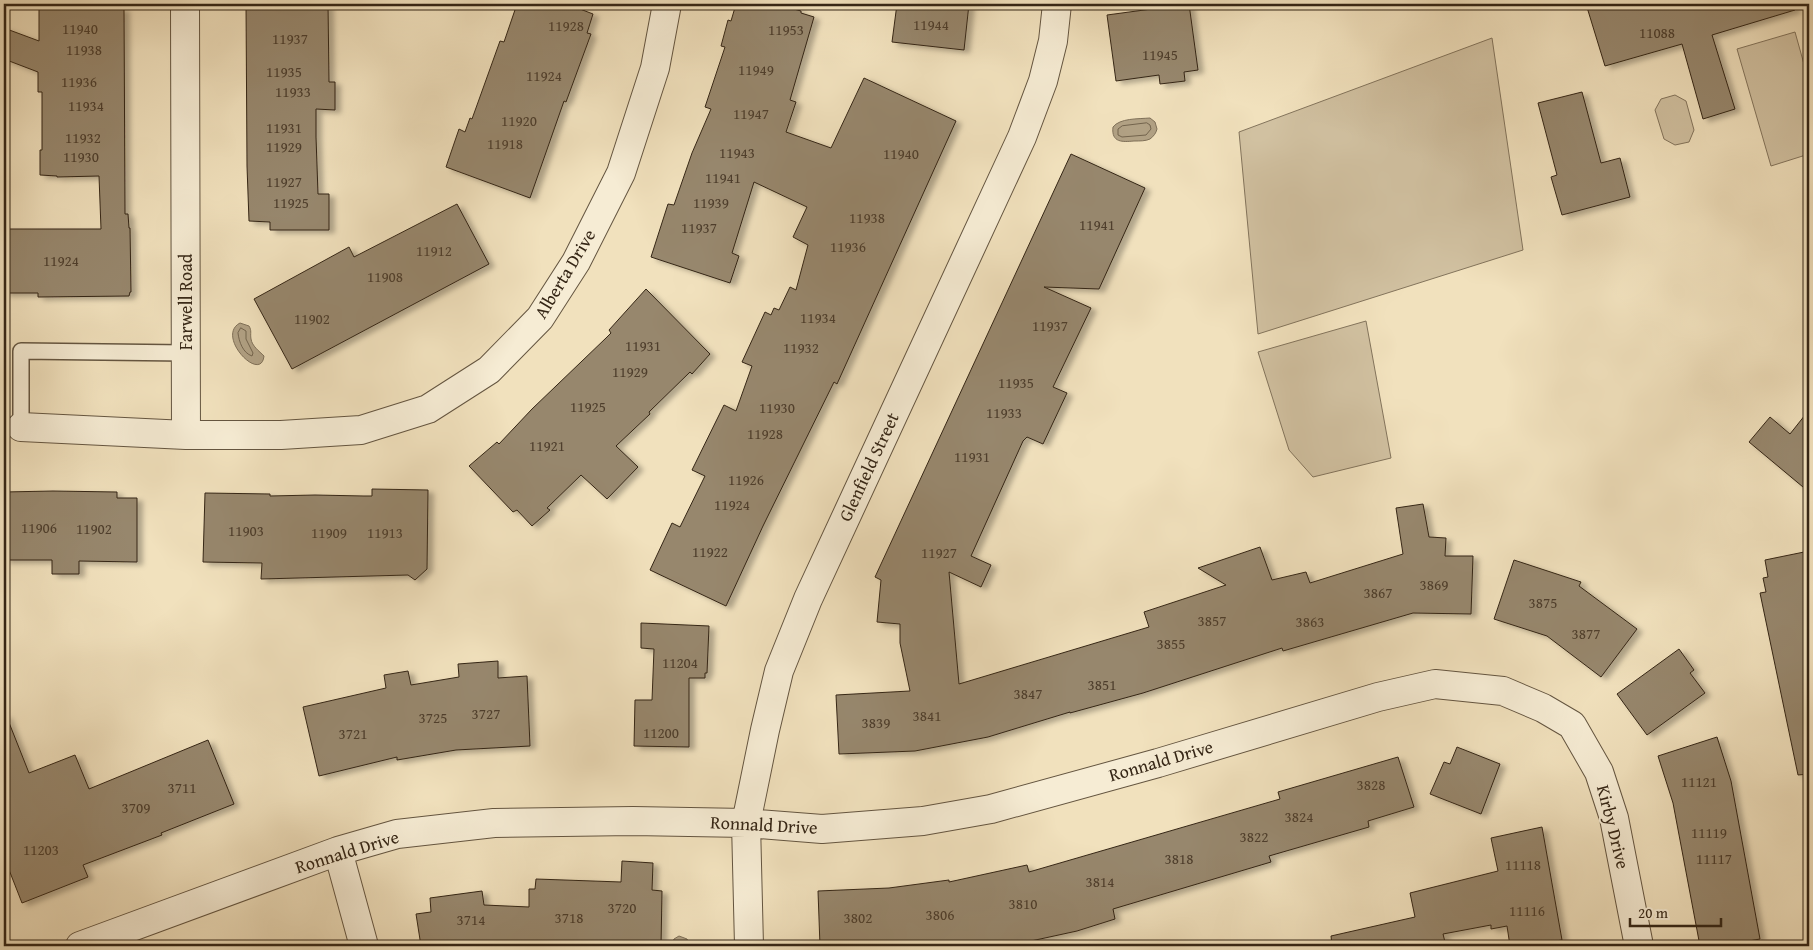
<svg xmlns="http://www.w3.org/2000/svg" width="1813" height="950" viewBox="0 0 1813 950" font-family="'Gentium Book Plus',serif">
  <defs>
    <filter id="shadow"><feDropShadow dx="5.5" dy="3" stdDeviation="2.5" flood-color="#0004"/></filter>
  </defs>
  <rect width="100%" height="100%" fill="#f1e1bd"/>
  <filter id="stains"><feTurbulence type="fractalNoise" baseFrequency=".004" numOctaves="4"/><feColorMatrix values="0 0 0 0 .2 0 0 0 0 .09 0 0 0 0 .02 0 0 0 .5 -.17"/></filter>
  <radialGradient id="worn" r=".72"><stop offset=".6" stop-color="#630" stop-opacity="0"/><stop offset="1" stop-color="#630" stop-opacity=".3"/></radialGradient>
  <path fill="#d1c1a1" stroke="#83745c" d="M1795 32 1809 82V154L1771 166 1737 49Z
    M1492 38 1523 250 1258 334 1239 132Z
    M1675 95 1686 101 1694 130 1689 142 1675 145 1664 139 1655 110 1661 99Z
    M1366 321 1391 458 1313 477 1289 450 1258 352Z"/>
  <path fill="#b1a184" stroke="#7f7058" d="M1150 118 1155 122 1157 129C1156 133 1154 136 1150 139 1146 141 1140 141 1134 141 1123 142 1111 143 1113 127 1120 118 1138 119 1150 118Z
    M240 323 249 326C252 331 250 333 251 339 252 346 259 351 264 356 261 384 215 336 240 323Z
    M679 936 687 939 690 946H671L674 939Z"/>
  <g fill="none" stroke-linecap="round" stroke-linejoin="round">
    <path stroke="#73644d" stroke-width="1" d="M1147 123 1150 125 1151 129 1146 135 1122 137 1118 135V129L1122 126Z
      M241 328 246 331V339L253 353 252 356C243 353 239 342 238 333Z"/>
  </g>
  <path fill="#97876d" stroke="#352616" filter="url(#shadow)" d="M246 4H328L329 82H335V110L316 109V137L318 194H329V230H270V222L249 221 247 166Z
    M517 4H567L593 14 587 33 591 34 566 102 564 101 530 198 446 167 459 129 465 132 470 118 472 119 500 41 504 42Z
    M736 4H776L801 11V13L814 17 790 100 796 102 786 132 831 148 864 78 956 121 837 384 834 382 763 526 726 606 650 570 672 523 680 527 705 476 692 470 724 405 736 411 752 366 742 362 765 312 771 315 774 308 779 310 790 287 796 290 808 245 793 237 807 207 754 182 732 253 739 256 730 283 651 257 668 204 674 205 692 153 711 109 705 107 725 47 721 46 728 20 731 21Z
    M897 4H969L964 50 892 42Z
    M1159 4H1189L1198 70 1184 72 1185 81 1160 84 1159 75 1116 81 1107 15 1159 8Z
    M1586 4H1794L1795 10 1712 35 1735 109 1703 119 1682 44 1605 66Z
    M124 8 125 214H128L129 228H130L131 292H130L129 296 38 297V293H4V229H101L99 176 57 177V176L40 175V150H42V92H38V72L4 59V28L39 41V9Z
    M1582 92 1601 163 1620 158 1630 197 1562 215 1551 177 1557 175 1538 103Z
    M1071 154 1145 188 1099 289 1044 287 1091 308 1053 387 1067 393 1043 444 1027 437 1023 441 971 556 991 565 981 587 949 572 959 684 1149 627 1144 612 1226 585 1198 568 1260 547 1272 580 1306 572 1310 583 1403 554 1396 508 1423 504 1429 537 1446 538 1445 556H1473L1471 614 1413 613 1283 651 1282 648 1143 693 1070 713V712L988 737 915 751 839 754 836 695 910 691 900 643V624L877 622 881 580 875 577Z
    M457 204 489 264 292 369 254 299 349 247 354 257Z
    M646 289 710 354 692 374 690 372 649 412 650 414 616 446 638 467 607 499 581 475 547 508 550 510 532 526 517 510 513 512 469 466 497 442 499 444 532 409 606 338 611 333 609 330Z
    M1809 410V492L1749 442 1770 417 1790 434Z
    M372 489 428 490 427 569 415 580 408 575 261 579 262 563 203 562 205 493 270 494V496L315 495 364 496H372Z
    M53 491 117 492V498H137V562L79 561V574H52V560H4V492Z
    M1809 551V774L1798 775 1760 593 1766 592 1763 578 1768 577 1765 560Z
    M1514 560 1581 582 1579 586 1637 629 1601 677 1547 636 1494 619Z
    M641 623 709 626 707 673H705V678H689V747L634 746 635 700H652L654 649 641 648Z
    M1679 649 1694 670 1690 673 1705 693 1647 735 1617 694Z
    M498 661V678L527 676 530 746 456 750 397 760V757L319 776 303 707 386 688 384 675 408 671 411 685 459 677 458 664Z
    M4 715H6L29 773 75 755 89 789 208 740 234 804 161 833 162 835 83 865 88 877 22 903 4 857Z
    M1717 737 1731 781 1760 939 1738 943 1739 946H1700L1673 803 1658 756Z
    M1457 747 1500 764 1481 814 1430 794 1444 762 1450 764Z
    M1398 757 1414 807 1368 821 1369 827 1269 856 1271 862 1113 909 1115 919 1077 931 1008 946H820L818 891 889 888 949 880V882L1027 865 1029 872 1280 799 1278 792Z
    M1542 827 1562 940 1543 943 1544 946H1510L1507 926 1491 929V925L1443 934 1446 946H1332L1331 936 1415 917 1410 893 1498 871 1491 838Z
    M622 861 653 863 652 890 662 891 661 946H421L416 914 431 912 430 898 482 891 484 905 529 907V889H535L536 879 621 882Z"/>
  <g fill="none" stroke-linecap="round" stroke-linejoin="round">
    <g stroke="#645540" stroke-width="18">
      <path id="service" d="M21 427V351L186 353"/>
    </g>
    <g stroke="#645540" stroke-width="30">
      <path id="minor" d="M185 4 186 435
        M21 427 186 435H281L361 430 428 409 489 370 540 318 576 262 621 173 655 68 667 4
        M338 851 364 946
        M80 946 338 851 397 834 494 823 633 821 746 823 822 829 923 821 991 809 1158 763 1378 697 1435 684 1503 691 1543 708 1572 725 1599 772 1614 818 1639 946
        M749 946 746 823 765 730 779 671 808 599 1022 137 1043 81 1053 41 1057 4"/>
    </g>
    <use href="#service" stroke="#f6ecd4" stroke-width="15"/>
    <use href="#minor" stroke="#f6ecd4" stroke-width="28"/>
  </g>
  <g text-anchor="middle" stroke-width="4" stroke-linejoin="round" paint-order="stroke">
    <g font-size="15" fill="#4e3e2c">
      <text x="931" y="30">11944</text>
      <text x="566" y="31">11928</text>
      <text x="80" y="34">11940</text>
      <text x="786" y="35">11953</text>
      <text x="1657" y="38">11088</text>
      <text x="290" y="44">11937</text>
      <text x="84" y="55">11938</text>
      <text x="1160" y="60">11945</text>
      <text x="756" y="75">11949</text>
      <text x="284" y="77">11935</text>
      <text x="544" y="81">11924</text>
      <text x="79" y="87">11936</text>
      <text x="293" y="97">11933</text>
      <text x="86" y="111">11934</text>
      <text x="751" y="119">11947</text>
      <text x="519" y="126">11920</text>
      <text x="284" y="133">11931</text>
      <text x="83" y="143">11932</text>
      <text x="505" y="149">11918</text>
      <text x="284" y="152">11929</text>
      <text x="737" y="158">11943</text>
      <text x="901" y="159">11940</text>
      <text x="81" y="162">11930</text>
      <text x="723" y="183">11941</text>
      <text x="284" y="187">11927</text>
      <text x="291" y="208">11925</text>
      <text x="711" y="208">11939</text>
      <text x="867" y="223">11938</text>
      <text x="1097" y="230">11941</text>
      <text x="699" y="233">11937</text>
      <text x="848" y="252">11936</text>
      <text x="434" y="256">11912</text>
      <text x="61" y="266">11924</text>
      <text x="385" y="282">11908</text>
      <text x="818" y="323">11934</text>
      <text x="312" y="324">11902</text>
      <text x="1050" y="331">11937</text>
      <text x="643" y="351">11931</text>
      <text x="801" y="353">11932</text>
      <text x="630" y="377">11929</text>
      <text x="1016" y="388">11935</text>
      <text x="588" y="412">11925</text>
      <text x="777" y="413">11930</text>
      <text x="1004" y="418">11933</text>
      <text x="765" y="439">11928</text>
      <text x="547" y="451">11921</text>
      <text x="972" y="462">11931</text>
      <text x="746" y="485">11926</text>
      <text x="732" y="510">11924</text>
      <text x="39" y="533">11906</text>
      <text x="94" y="534">11902</text>
      <text x="246" y="536">11903</text>
      <text x="329" y="538">11909</text>
      <text x="385" y="538">11913</text>
      <text x="710" y="557">11922</text>
      <text x="939" y="558">11927</text>
      <text x="1434" y="590">3869</text>
      <text x="1378" y="598">3867</text>
      <text x="1543" y="608">3875</text>
      <text x="1212" y="626">3857</text>
      <text x="1310" y="627">3863</text>
      <text x="1586" y="639">3877</text>
      <text x="1171" y="649">3855</text>
      <text x="680" y="668">11204</text>
      <text x="1102" y="690">3851</text>
      <text x="1028" y="699">3847</text>
      <text x="486" y="719">3727</text>
      <text x="927" y="721">3841</text>
      <text x="433" y="723">3725</text>
      <text x="876" y="728">3839</text>
      <text x="661" y="738">11200</text>
      <text x="353" y="739">3721</text>
      <text x="1699" y="787">11121</text>
      <text x="1371" y="790">3828</text>
      <text x="182" y="793">3711</text>
      <text x="136" y="813">3709</text>
      <text x="1299" y="822">3824</text>
      <text x="1709" y="838">11119</text>
      <text x="1254" y="842">3822</text>
      <text x="41" y="855">11203</text>
      <text x="1179" y="864">3818</text>
      <text x="1714" y="864">11117</text>
      <text x="1523" y="870">11118</text>
      <text x="1100" y="887">3814</text>
      <text x="1023" y="909">3810</text>
      <text x="622" y="913">3720</text>
      <text x="1527" y="916">11116</text>
      <text x="940" y="920">3806</text>
      <text x="569" y="923">3718</text>
      <text x="858" y="923">3802</text>
      <text x="471" y="925">3714</text>
    </g>
    <g font-size="18" fill="#352616" stroke="#f6ecd4">
      <text transform="translate(565 274) rotate(-59)" y="6">Alberta Drive</text>
      <text transform="translate(186 302) rotate(-90)" y="6">Farwell Road</text>
      <text transform="translate(869 467) rotate(-65)" y="6">Glenfield Street</text>
      <text transform="translate(1161 761) rotate(-16)" y="6">Ronnald Drive</text>
      <text transform="translate(764 825) rotate(3)" y="6">Ronnald Drive</text>
      <text transform="translate(1613 827) rotate(76)" y="6">Kirby Drive</text>
      <text transform="translate(347 852) rotate(-17)" y="6">Ronnald Drive</text>
    </g>
  </g>
  <rect width="1813" height="950" fill="none" stroke="#f1e1bd" stroke-width="20"/>
  <rect x="5" y="5" width="1803" height="940" fill="none" stroke="#352616" stroke-width="2.5"/>
  <rect x="10" y="10" width="1793" height="930" fill="none" stroke="#352616"/>
  <path d="M1630 918v8h91v-8" fill="none" stroke="#352616" stroke-width="2.5"/>
  <text x="1638" y="918" font-size="15" fill="#352616" stroke="#f6ecd4" stroke-width="4" paint-order="stroke">20 m</text>
  <rect width="100%" height="100%" filter="url(#stains)"/>
  <rect width="100%" height="100%" fill="url(#worn)"/>
</svg>
